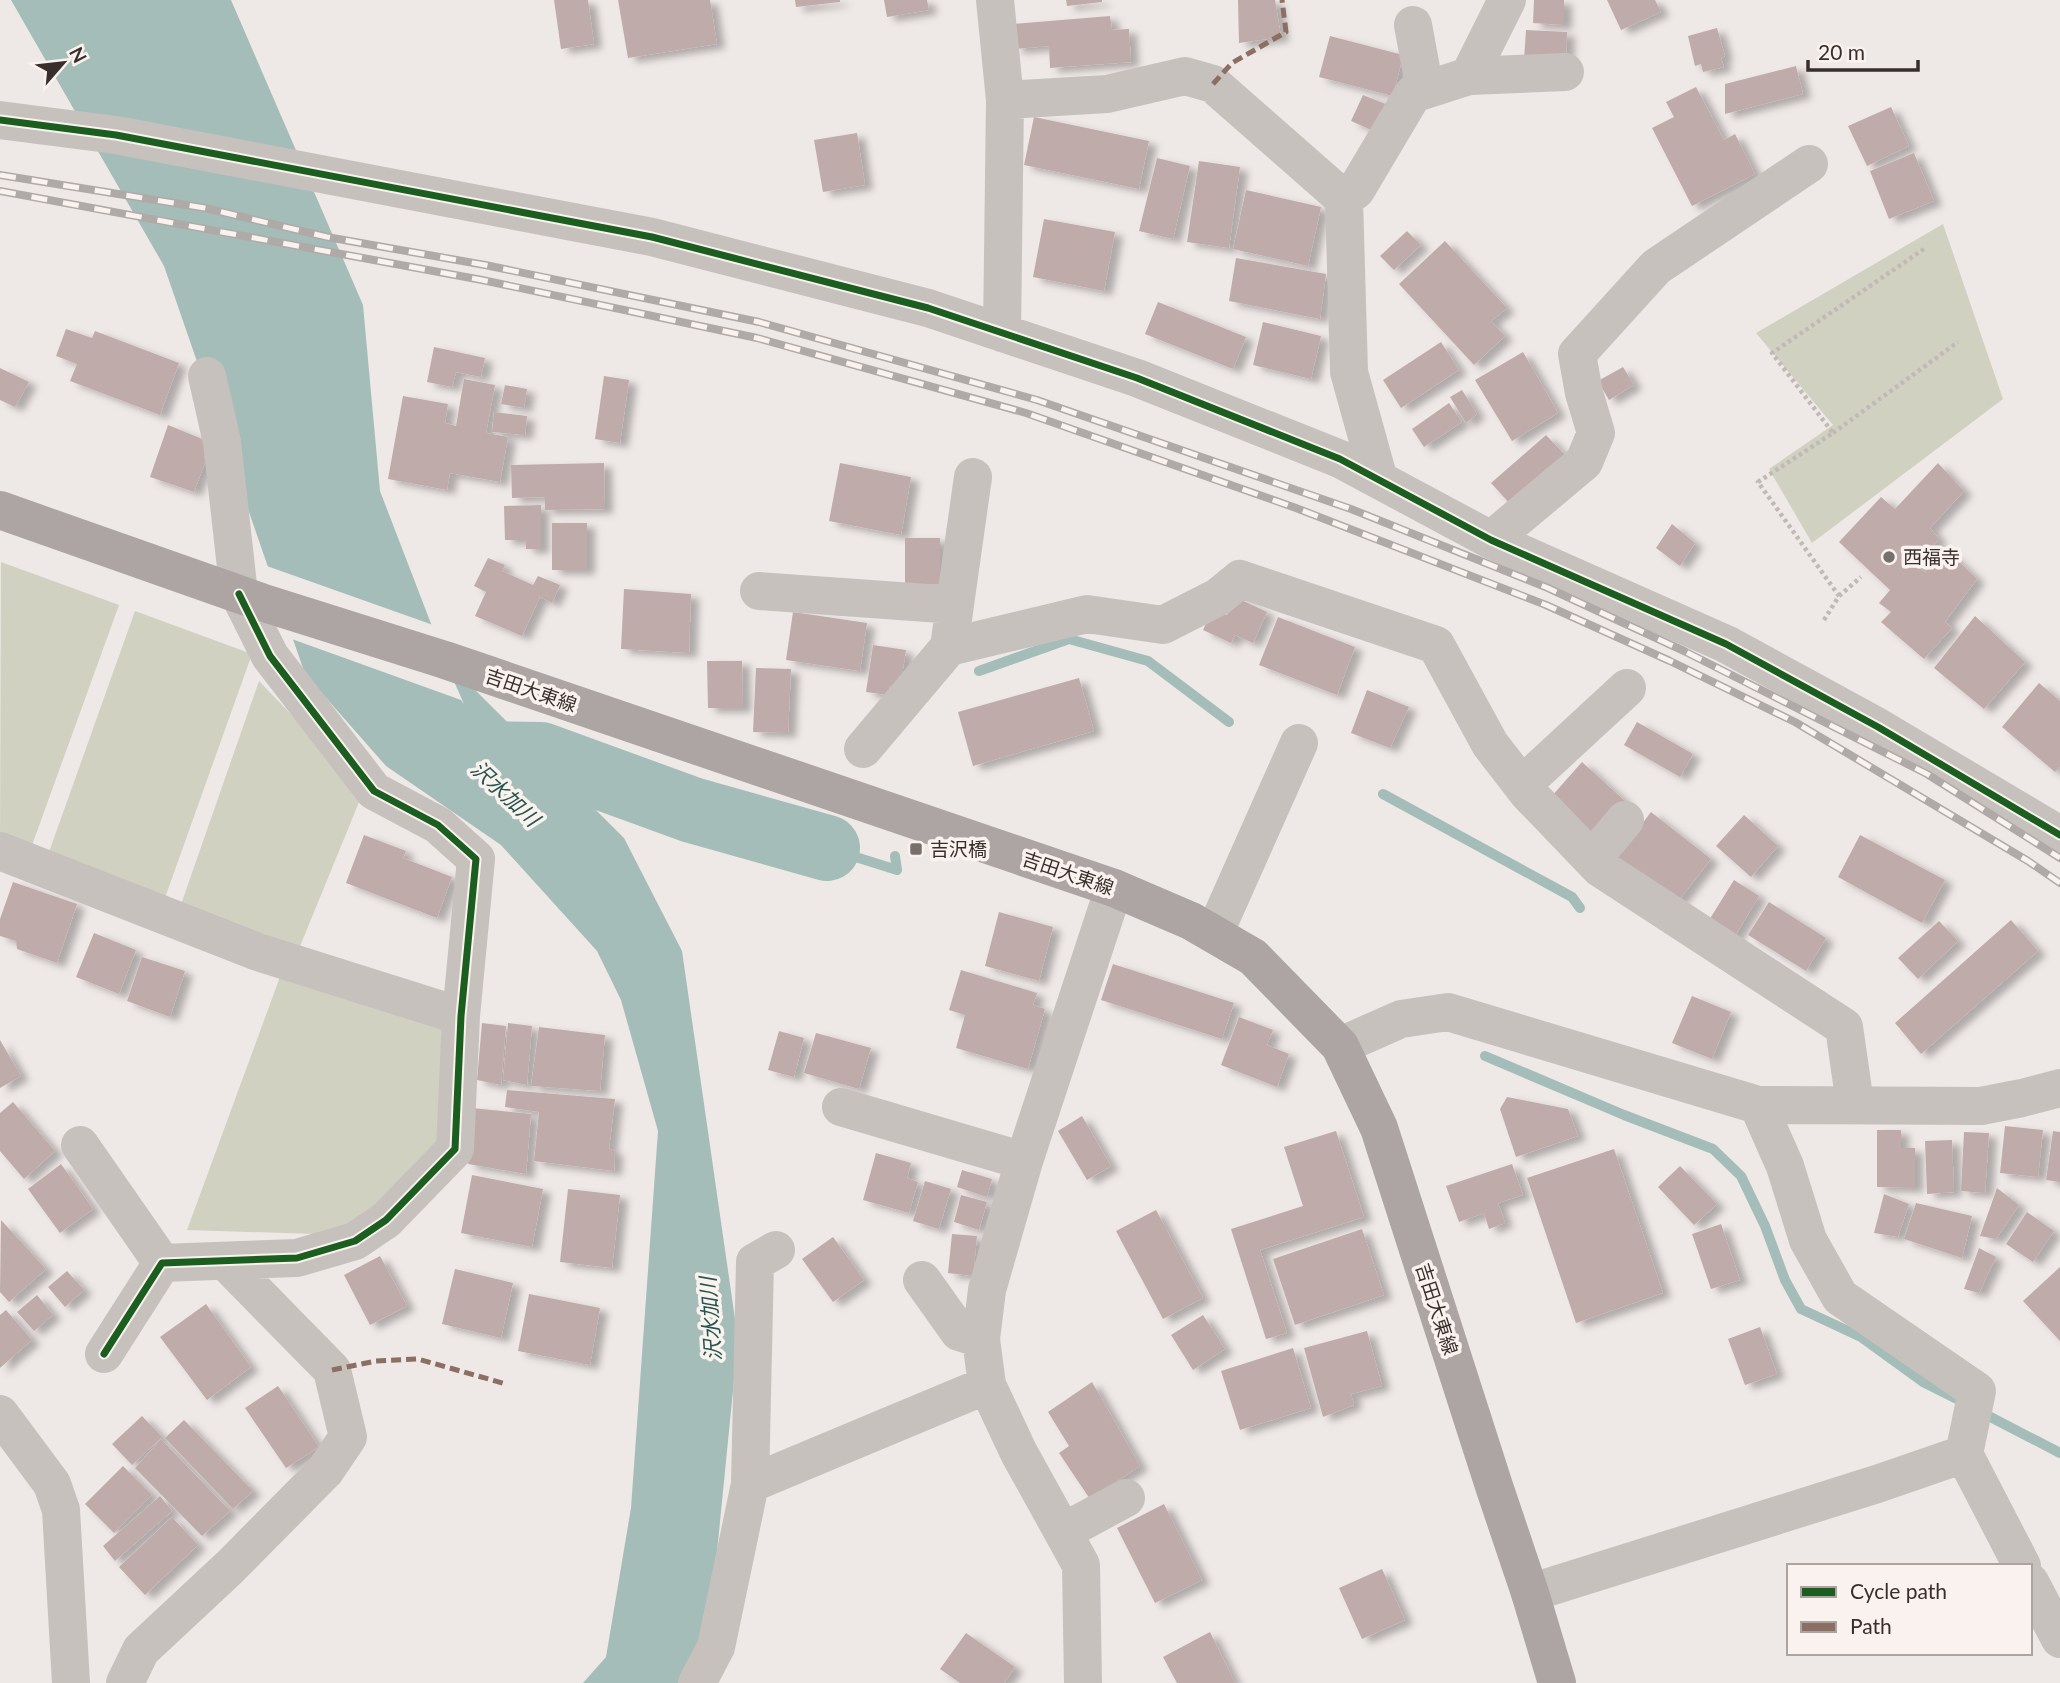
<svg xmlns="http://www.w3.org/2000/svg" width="2060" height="1683" viewBox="0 0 2060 1683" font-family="Lato,'Noto Sans JP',sans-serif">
  <defs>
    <filter id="shadow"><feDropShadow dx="8" dy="4.5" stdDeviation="3.5" flood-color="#0004"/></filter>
  </defs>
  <rect width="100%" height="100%" fill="#eee8e6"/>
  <path fill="#d1d1c1" d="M1943 224 2003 399 1812 543 1769 469 1833 425 1756 333Z
    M1 562 119 605 27 859 0 850Z
    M135 611 252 654 161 909 44 866Z
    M259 681 364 790 296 956 178 913Z
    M284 966 451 1021 445 1150 349 1235 187 1230Z"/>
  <path fill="#a4bdb9" d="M11 0H231L363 305 380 491 445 660 624 838 682 951 738 1340 708 1643 684 1683H583L606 1657 631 1508 658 1131 621 1000 597 951 501 845 386 766 305 674 164 266Z"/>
  <path fill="#eee8e6" d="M264 565 436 626 448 657 445 661 464 704 461 700 289 638Z"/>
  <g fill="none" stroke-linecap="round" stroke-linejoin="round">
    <path stroke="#a4bdb9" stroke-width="10" d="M979 671 1069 639 1148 661 1229 722
      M1383 794 1572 897 1580 908
      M827 848 897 870 895 856
      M1485 1056 1624 1115 1713 1149 1741 1176 1765 1226 1785 1280 1801 1309 1861 1337 1923 1382 1961 1401
      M1979 1411 2060 1453"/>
    <path stroke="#a4bdb9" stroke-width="66" d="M463 754 541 755 692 810 827 848"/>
  </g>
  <path fill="#bfacaa" filter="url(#shadow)" d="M554 0H588L594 44 561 49Z
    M618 0H710L717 44 628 58Z
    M795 0H840V2L796 7Z
    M884 0H927L929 10 887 17Z
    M1066 0H1102V2L1067 6Z
    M1238 0H1275L1281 37 1239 43Z
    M1534 0H1564V25L1533 23Z
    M1607 0H1655L1661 12 1621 30Z
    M1110 16 1112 30 1129 29 1131 62 1050 68 1049 46 1015 49 1013 24Z
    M1717 28 1725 56 1721 58 1724 67 1703 72 1701 64 1695 66 1688 36Z
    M1526 30 1567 32 1566 61 1524 60Z
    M1330 36 1403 55 1393 96 1319 77Z
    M1796 66 1803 94 1725 114V84Z
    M1696 87 1724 140 1735 134 1755 174 1692 206 1652 128 1674 117 1666 102Z
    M1363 95 1388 105 1376 132 1351 121Z
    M1891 107 1909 146 1867 166 1848 126Z
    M1034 117 1149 141 1139 189 1024 165Z
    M857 133 865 185 823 192 814 140Z
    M1914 153 1934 201 1889 219 1870 171Z
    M1157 158 1190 166 1173 239 1139 231Z
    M1199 161 1240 167 1229 248 1187 242Z
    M1246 190 1321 207 1308 266 1233 249Z
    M1044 219 1115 232 1104 291 1033 277Z
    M1407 231 1421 245 1394 270 1380 256Z
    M1445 241 1507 308 1491 321 1505 336 1474 365 1399 284Z
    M1236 258 1326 274 1320 319 1229 301Z
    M1158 302 1246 337 1233 369 1145 334Z
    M1263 322 1321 336 1311 379 1253 365Z
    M66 329 92 338 95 331 179 363 160 415 70 381 77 364 56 356Z
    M1441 342 1459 370 1401 408 1383 380Z
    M434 347 485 358 481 377 456 372 452 387 427 382Z
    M1523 352 1558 413 1512 441 1475 380Z
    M1623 367 1634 385 1609 400 1598 381Z
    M0 368 29 382 15 407 0 400Z
    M604 376 629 380 620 443 595 439Z
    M464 379 495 385 486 433 508 437 500 482 450 473 447 490 388 479 403 396 448 404 445 423 456 426Z
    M505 385 527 389 524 408 501 404Z
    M1462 390 1477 414 1466 423 1450 397Z
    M1449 403 1462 422 1424 447 1412 429Z
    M494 412 527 416 525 435 492 432Z
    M168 425 212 443 194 492 150 477Z
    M1546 435 1567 457 1512 506 1491 483Z
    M604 463 605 509 545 510V497L512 498 511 465Z
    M840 463 911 477 901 535 829 521Z
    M1938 463 1964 491 1930 528 1939 539 1918 565 1925 572 1946 549 1977 579 1945 622 1952 628 1924 659 1881 622 1891 612 1879 603 1890 590 1839 542 1881 497 1895 509Z
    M541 505V549H526V540H505L504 506Z
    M552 523H587V570H552Z
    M1672 524 1695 543 1680 566 1656 548Z
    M905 538H940V584L905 585Z
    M488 558 505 565 502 571 533 585 538 576 560 585 552 603 540 597 522 636 475 616 486 592 474 586Z
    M624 589 691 594 689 653 621 649Z
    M1235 597 1267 612 1253 643 1235 635 1231 643 1203 630 1213 609 1227 615Z
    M793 612 867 623 860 671 786 660Z
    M1975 616 2025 662 1984 709 1934 668Z
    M1278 617 1355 647 1337 695 1259 665Z
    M873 645 906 650 900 688 890 686 888 695 866 692Z
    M707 661H742L743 708H708Z
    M756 668 791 669 788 733 753 732Z
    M1079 678 1094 731 973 766 958 712Z
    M2039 683 2060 701V767L2055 772 2002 727Z
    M1367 690 1409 707 1390 748 1351 733Z
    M1637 722 1693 754 1680 777 1624 745Z
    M1582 762 1625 801 1594 835 1551 797Z
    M1651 812 1711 859 1676 904 1616 858Z
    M1744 815 1778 846 1751 877 1716 846Z
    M364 835 406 851 403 858 452 877 437 918 346 883Z
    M1860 835 1945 880 1922 923 1838 877Z
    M1734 880 1759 896 1732 941 1706 925Z
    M13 882 77 904 57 963 17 949 16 941 0 936V919Z
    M1769 902 1826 938 1806 971 1748 935Z
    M999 912 1053 927 1039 981 985 966Z
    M2011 920 2038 951 1921 1054 1895 1023Z
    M1939 921 1958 941 1918 979 1898 958Z
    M94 933 136 950 119 994 76 977Z
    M142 957 185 971 170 1017 127 1001Z
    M1113 964 1234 1003 1222 1039 1101 1000Z
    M961 970 1037 993 1033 1005 1045 1009 1028 1069 956 1048 965 1015 949 1010Z
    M1692 996 1731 1012 1712 1059 1672 1043Z
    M1239 1017 1273 1030 1267 1045 1289 1054 1277 1087 1221 1065Z
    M482 1023 506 1026 501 1085 477 1080Z
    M508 1023 532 1026 527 1085 503 1080Z
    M539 1027 605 1035 600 1091 531 1086Z
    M779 1031 804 1038 794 1077 768 1070Z
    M816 1033 871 1048 859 1089 804 1073Z
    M0 1040 21 1076 0 1088Z
    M507 1090 615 1099 609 1149 615 1151 614 1171 534 1161 539 1112 505 1107Z
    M1507 1097 1568 1109 1578 1136 1516 1157 1500 1109Z
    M13 1102 55 1151 24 1179 0 1151V1113Z
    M472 1108 531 1114 526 1174 468 1164Z
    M1082 1116 1111 1166 1087 1180 1058 1131Z
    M2005 1126 2043 1130 2038 1177 2000 1173Z
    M1877 1130H1901V1148H1915V1188L1877 1187Z
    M1336 1131 1364 1217 1260 1250 1287 1333 1266 1339 1231 1229 1303 1206 1284 1147Z
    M2053 1131 2060 1132V1182L2046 1180Z
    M1964 1132 1989 1133 1985 1193 1961 1191Z
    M1952 1140 1954 1192 1927 1194 1925 1141Z
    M1614 1149 1663 1293 1576 1323 1527 1178Z
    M876 1153 911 1163 907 1178 918 1182 909 1213 863 1200Z
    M61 1164 93 1209 60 1233 28 1189Z
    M1512 1164 1523 1195 1498 1203 1505 1223 1489 1229 1484 1213 1459 1222 1446 1186Z
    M1680 1166 1717 1204 1694 1225 1658 1187Z
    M962 1170 992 1179 987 1197 957 1187Z
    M472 1175 543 1189 532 1247 461 1233Z
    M925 1181 951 1189 939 1229 913 1221Z
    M1997 1188 2019 1205 1996 1239 1980 1236Z
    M568 1189 620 1195 612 1268 560 1262Z
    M1884 1194 1909 1204 1898 1237 1874 1233Z
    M961 1195 987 1202 979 1230 954 1222Z
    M1916 1203 1972 1216 1962 1258 1904 1239Z
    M1156 1210 1203 1298 1163 1319 1116 1231Z
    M2027 1212 2054 1231 2033 1262 2006 1244Z
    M1 1220 46 1269 9 1302 0 1292Z
    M1721 1224 1740 1280 1711 1289 1692 1234Z
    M1362 1229 1384 1295 1295 1325 1273 1259Z
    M952 1234 977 1236 973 1276 948 1273Z
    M833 1237 864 1280 833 1302 802 1259Z
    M1979 1248 1996 1257 1979 1293 1964 1289Z
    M380 1256 407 1306 370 1325 344 1275Z
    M2060 1267V1341L2023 1301Z
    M455 1269 513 1283 501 1338 442 1324Z
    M67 1271 84 1290 65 1307 48 1287Z
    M529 1294 600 1308 590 1365 518 1351Z
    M37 1295 53 1315 34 1331 17 1312Z
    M206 1304 251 1367 207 1400 160 1337Z
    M6 1310 32 1340 0 1368V1315Z
    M1203 1315 1225 1349 1193 1370 1171 1335Z
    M1760 1327 1777 1374 1745 1385 1728 1339Z
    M1367 1331 1382 1386 1351 1394 1354 1405 1323 1417 1304 1348Z
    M1293 1348 1311 1408 1240 1430 1221 1371Z
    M1092 1382 1140 1466 1090 1499 1059 1453 1069 1446 1048 1412Z
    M278 1386 319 1447 286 1468 245 1408Z
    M142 1416 162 1437 132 1465 112 1444Z
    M184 1420 253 1491 233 1509 165 1438Z
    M161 1439 230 1511 202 1536 135 1468Z
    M123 1466 152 1495 114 1533 85 1504Z
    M160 1496 172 1511 115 1561 103 1546Z
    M1164 1504 1202 1580 1155 1603 1117 1528Z
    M172 1517 198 1545 145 1595 119 1567Z
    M1382 1569 1405 1620 1362 1639 1339 1588Z
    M1210 1632 1235 1683H1177L1163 1657Z
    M966 1633 1015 1667 1004 1683H960L940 1669Z"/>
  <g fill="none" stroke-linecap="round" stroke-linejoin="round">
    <path stroke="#c0b9b6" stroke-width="4.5" stroke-dasharray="3.5 3.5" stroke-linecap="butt" d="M1833 433 1958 342
      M1839 596 1861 577
      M1824 620 1839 596 1758 482 1833 433 1772 353 1924 249"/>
    <path stroke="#c7c1be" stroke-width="38" d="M995 0 1005 100 1002 333
      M1413 25 1425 90
      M1469 76 1565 72
      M1005 100 1107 94 1185 76 1213 84 1344 199 1349 372 1379 480
      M0 120 116 135 652 237 928 308 1137 378 1340 459 1491 540 1726 644 1878 727 2060 835
      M1344 199 1356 190 1413 94 1469 76 1507 0
      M973 477 949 647 1087 614 1163 625 1218 597 1240 579 1436 645 1490 744 1527 792 1600 868 1844 1027 1855 1104
      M1491 540 1584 462 1596 433 1584 393 1577 354 1656 267 1809 164
      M759 591 955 605
      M863 749 949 647
      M1522 785 1627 688
      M0 851 258 952 461 1016
      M1592 859 1625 820
      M1214 934 1299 743
      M1340 1046 1401 1019 1448 1012 1758 1105 1981 1106 2022 1098 2060 1088
      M1758 1105 1785 1166 1808 1240 1840 1297 1977 1391 1964 1454 2022 1566
      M841 1107 1024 1161
      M80 1145 162 1263
      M922 1280 959 1332 981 1339
      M104 1354 162 1263 297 1258 355 1241 386 1220 455 1149 461 1016 476 859 438 825 374 791 270 656 239 594 222 442 207 376
      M0 1414 52 1484 61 1510 71 1683
      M750 1484 755 1262 776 1250
      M1063 1532 1126 1498
      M2030 1582 2060 1639
      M1530 1593 1877 1484 1964 1454
      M125 1683 141 1650 230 1567 325 1471 348 1437 332 1370 225 1261
      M697 1683 716 1647 750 1484 987 1385
      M1083 1683 1081 1565 1019 1453 987 1385 981 1339 987 1290 1024 1161 1114 888"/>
    <path stroke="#aca5a3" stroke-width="38" d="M0 510 261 602 445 660 1114 888 1191 921 1253 957 1340 1046 1379 1128 1494 1486 1530 1593 1557 1683"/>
    <g stroke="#afaaa8" stroke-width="8">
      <path id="rail" d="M0 175 205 208 327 237 485 265 759 322 1037 400 1351 509 1548 588 1684 651 1927 774 2060 858
        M0 191 482 280 757 338 1026 413 1296 508 1546 605 1670 661 1795 722 2028 861 2060 883"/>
    </g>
    <use href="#rail" stroke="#f9f2ee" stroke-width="5" stroke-dasharray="16" stroke-linecap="butt"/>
    <path stroke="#8d6e63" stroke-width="5" stroke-dasharray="10 5" stroke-linecap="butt" d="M1213 84 1232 63 1286 32 1282 0
      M332 1370 376 1361 418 1359 506 1384"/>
    <g stroke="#f9f2ee" stroke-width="11">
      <path id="cycleway" d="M0 120 116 135 652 237 928 308 1137 378 1340 459 1491 540 1726 644 1878 727 2060 835
        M104 1354 162 1263 297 1258 355 1241 386 1220 455 1149 461 1016 476 859 438 825 374 791 270 656 239 594"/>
    </g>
    <use href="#cycleway" stroke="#1b5e20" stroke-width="7"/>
  </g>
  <g fill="#786f6d" stroke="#f9f2ee" stroke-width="2.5">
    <circle cx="1889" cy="557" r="7"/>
    <rect x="909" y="842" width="14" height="14" rx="3.5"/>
  </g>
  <g text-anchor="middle" stroke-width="7" stroke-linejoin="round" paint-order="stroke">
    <g font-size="19" fill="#382e2c" stroke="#f9f2ee" text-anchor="start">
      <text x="1903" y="564">西福寺</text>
      <text x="930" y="856">吉沢橋</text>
    </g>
    <g font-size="19" fill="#382e2c" stroke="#f9f2ee">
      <text transform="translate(531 690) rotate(19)" y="7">吉田大東線</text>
      <text transform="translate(1068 873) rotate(19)" y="7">吉田大東線</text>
      <text transform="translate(1437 1309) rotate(72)" y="7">吉田大東線</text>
    </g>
    <g font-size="21" font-style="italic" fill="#265550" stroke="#f9f2ee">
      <text transform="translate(505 794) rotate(43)" y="7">沢水加川</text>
      <text transform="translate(711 1319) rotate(-94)" y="7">沢水加川</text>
    </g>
  </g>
  <rect x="1787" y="1564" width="245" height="91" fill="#f9f2ee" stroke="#aca4a0" stroke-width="2"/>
  <rect x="1801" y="1587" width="35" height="10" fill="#1b5e20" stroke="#aca4a0" stroke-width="2"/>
  <text x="1850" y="1599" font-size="21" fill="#382e2c">Cycle path</text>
  <rect x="1801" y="1622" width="35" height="10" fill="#8d6e63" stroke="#aca4a0" stroke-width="2"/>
  <text x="1850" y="1634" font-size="21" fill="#382e2c">Path</text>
  <g transform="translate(63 63) rotate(62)" stroke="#f9f2ee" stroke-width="5" paint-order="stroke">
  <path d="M0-5L12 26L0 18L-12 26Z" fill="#382e2c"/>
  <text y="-10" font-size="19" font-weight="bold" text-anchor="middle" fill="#382e2c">N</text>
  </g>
  <path d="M1808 60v10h110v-10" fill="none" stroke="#382e2c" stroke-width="3.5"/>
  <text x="1818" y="60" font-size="21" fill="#382e2c" stroke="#f9f2ee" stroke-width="5" paint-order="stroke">20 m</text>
</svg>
